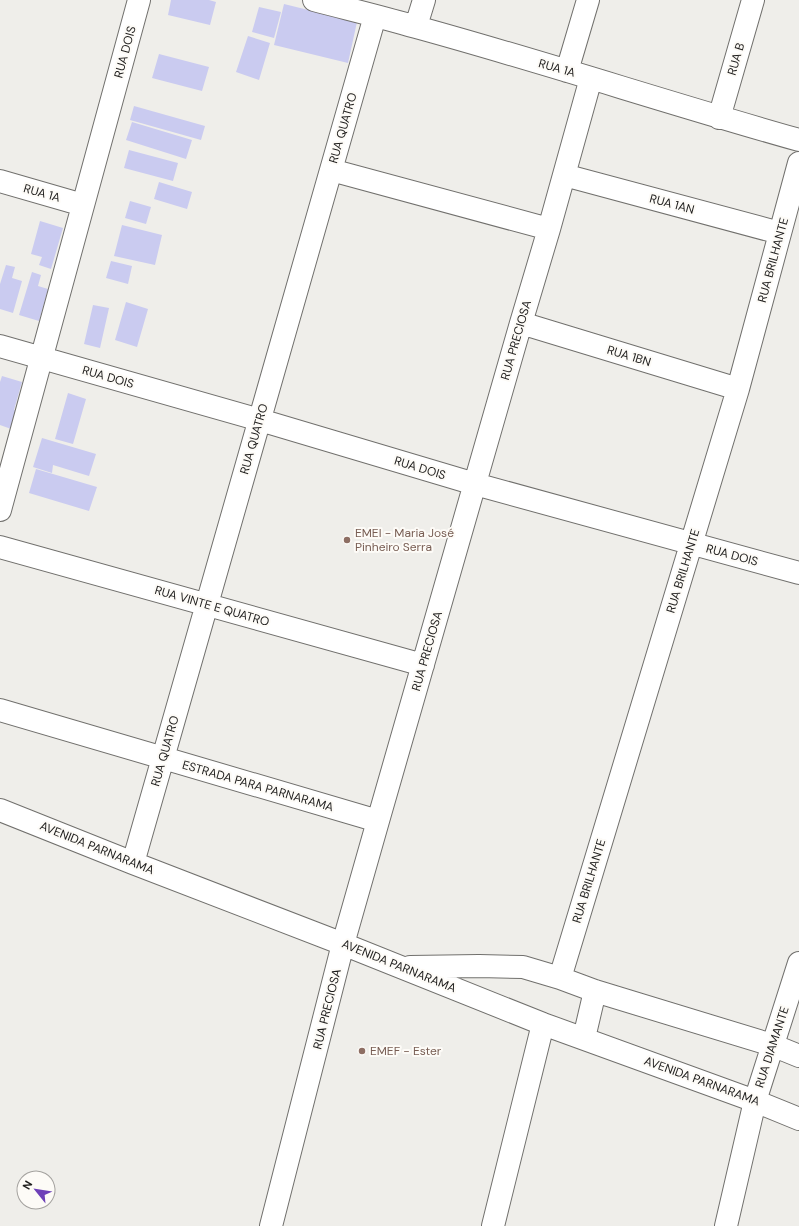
<svg xmlns="http://www.w3.org/2000/svg" width="799" height="1226" viewBox="0 0 799 1226" font-family="'DM Sans',sans-serif">
  <rect width="100%" height="100%" fill="#efeeea"/>
  <path fill="#cacbf0" d="M171 0H209L216 2 210 25 168 15Z
    M284 4 357 22 348 63 274 45Z
    M259 7 281 12 274 38 252 32Z
    M248 36 270 43 259 80 236 72Z
    M159 54 209 67 202 91 152 78Z
    M134 106 205 126 201 140 130 120Z
    M132 122 192 140 186 159 126 140Z
    M129 150 178 163 173 181 124 168Z
    M159 182 192 192 187 209 154 199Z
    M130 201 151 207 146 224 125 218Z
    M40 221 63 228 51 269 39 265 42 257 31 254Z
    M122 225 162 235 155 265 114 256Z
    M111 261 132 266 128 284 106 278Z
    M6 265 15 267 12 278 22 281 13 313 0 309V284Z
    M32 272 41 275 38 286 48 289 39 321 19 315Z
    M126 302 148 309 137 347 115 340Z
    M93 305 109 308 100 348 84 344Z
    M2 376 22 382 14 410 20 412 14 430 0 425V382Z
    M68 393 86 399 73 444 55 439Z
    M42 438 96 454 89 476 53 465 52 473 33 467Z
    M36 469 97 487 89 511 29 493Z"/>
  <g fill="none" stroke-linecap="round" stroke-linejoin="round">
    <g stroke="#71706d" stroke-width="24">
      <path id="minor" d="M314 0C348 9 382 17 416 27 544 62 671 104 799 140
        M416 26 424 0
        M567 71 588 0
        M719 118 753 0
        M331 170 549 229
        M564 175 780 233
        M0 181 83 205
        M521 323 738 389
        M0 346 260 420 475 484 799 573
        M0 510 139 0
        M0 547 423 665
        M0 710 378 821
        M0 810 133 863 343 944 543 1024 755 1101 799 1119
        M133 863 375 16
        M410 967 479 966 523 967 560 978 595 991 772 1045 799 1056
        M560 978 738 389 799 163
        M584 1038 595 991
        M271 1226 343 944 378 821 521 323 549 229 591 78
        M493 1226 543 1024
        M726 1226 755 1101 799 963"/>
    </g>
    <use href="#minor" stroke="#fff" stroke-width="22"/>
  </g>
  <g fill="#8d6e63" stroke="#fdfbf7" stroke-width="1.5">
    <circle cx="347" cy="540" r="4"/>
    <circle cx="362" cy="1051" r="4"/>
  </g>
  <g text-anchor="middle" stroke-width="4" stroke-linejoin="round" paint-order="stroke">
    <g font-size="12" fill="#1e1d1c" stroke="#fdfbf7">
      <text transform="translate(125 52) rotate(-75)" y="4">RUA DOIS</text>
      <text transform="translate(736 59) rotate(-74)" y="4">RUA B</text>
      <text transform="translate(557 68) rotate(16)" y="4">RUA 1A</text>
      <text transform="translate(343 128) rotate(-74)" y="4">RUA QUATRO</text>
      <text transform="translate(42 193) rotate(16)" y="4">RUA 1A</text>
      <text transform="translate(672 204) rotate(15)" y="4">RUA 1AN</text>
      <text transform="translate(773 260) rotate(-75)" y="4">RUA BRILHANTE</text>
      <text transform="translate(516 340) rotate(-74)" y="4">RUA PRECIOSA</text>
      <text transform="translate(629 356) rotate(17)" y="4">RUA 1BN</text>
      <text transform="translate(108 377) rotate(16)" y="4">RUA DOIS</text>
      <text transform="translate(254 439) rotate(-74)" y="4">RUA QUATRO</text>
      <text transform="translate(420 468) rotate(17)" y="4">RUA DOIS</text>
      <text transform="translate(732 555) rotate(15)" y="4">RUA DOIS</text>
      <text transform="translate(683 571) rotate(-73)" y="4">RUA BRILHANTE</text>
      <text transform="translate(212 606) rotate(16)" y="4">RUA VINTE E QUATRO</text>
      <text transform="translate(427 651) rotate(-74)" y="4">RUA PRECIOSA</text>
      <text transform="translate(165 751) rotate(-74)" y="4">RUA QUATRO</text>
      <text transform="translate(258 786) rotate(16)" y="4">ESTRADA PARA PARNARAMA</text>
      <text transform="translate(97 848) rotate(22)" y="4">AVENIDA PARNARAMA</text>
      <text transform="translate(589 881) rotate(-73)" y="4">RUA BRILHANTE</text>
      <text transform="translate(399 966) rotate(22)" y="4">AVENIDA PARNARAMA</text>
      <text transform="translate(327 1009) rotate(-76)" y="4">RUA PRECIOSA</text>
      <text transform="translate(772 1047) rotate(-72)" y="4">RUA DIAMANTE</text>
      <text transform="translate(702 1081) rotate(20)" y="4">AVENIDA PARNARAMA</text>
    </g>
    <g font-size="12" fill="#785e54" stroke="#fdfbf7" text-anchor="start">
      <text x="355" y="537">EMEI - Maria José<tspan x="355" dy="14">Pinheiro Serra</tspan></text>
      <text x="370" y="1055">EMEF - Ester</text>
    </g>
  </g>
  <g transform="translate(36 1190) rotate(300)"><circle r="19" fill="#fdfbf7" stroke="#a4a29f"/>
  <path d="M0-3L7 15L0 10L-7 15Z" fill="#6e40b8"/>
  <text y="-6" font-size="11" font-weight="bold" text-anchor="middle" fill="#1e1d1c">N</text>
  </g>
</svg>
